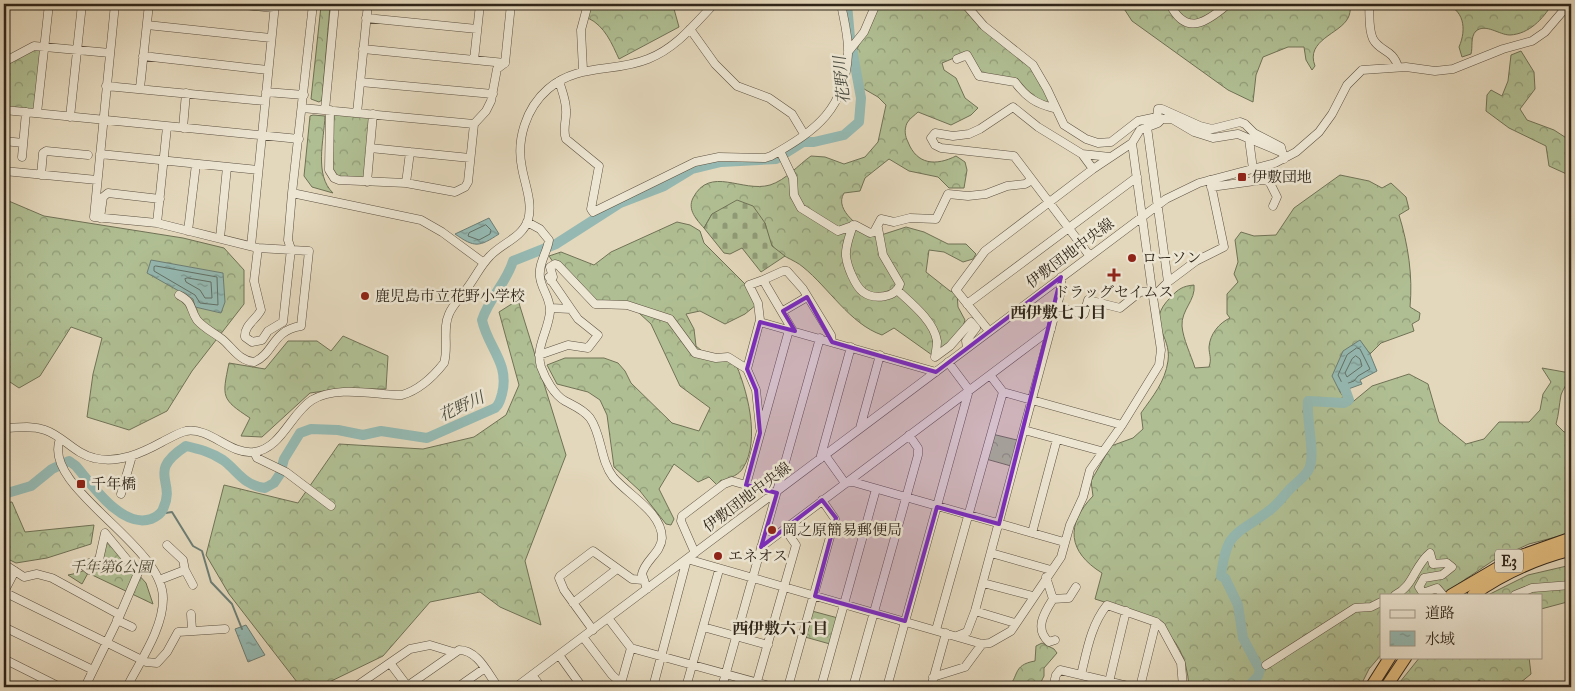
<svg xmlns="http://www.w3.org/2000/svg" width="1575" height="691" viewBox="0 0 1575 691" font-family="'IM FELL Great Primer','Noto Serif JP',serif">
  <defs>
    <pattern id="forest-crowns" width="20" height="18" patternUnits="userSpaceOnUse" patternTransform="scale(1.25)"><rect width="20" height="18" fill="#b0bf93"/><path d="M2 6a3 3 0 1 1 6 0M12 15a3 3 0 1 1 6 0" fill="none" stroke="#909b77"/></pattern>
    <pattern id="cemetery-stones" width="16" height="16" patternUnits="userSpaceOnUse" patternTransform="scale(1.25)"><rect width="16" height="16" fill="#b0bf93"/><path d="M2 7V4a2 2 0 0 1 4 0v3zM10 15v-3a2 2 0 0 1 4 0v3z" fill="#909b77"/></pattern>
    <pattern id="water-ripples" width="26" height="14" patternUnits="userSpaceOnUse" patternTransform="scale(1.25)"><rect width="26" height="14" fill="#95b9b2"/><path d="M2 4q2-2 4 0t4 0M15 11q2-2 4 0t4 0" fill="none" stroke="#7a9690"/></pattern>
  </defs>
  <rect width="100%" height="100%" fill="#e4d8bc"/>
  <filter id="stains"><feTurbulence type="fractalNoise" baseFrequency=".004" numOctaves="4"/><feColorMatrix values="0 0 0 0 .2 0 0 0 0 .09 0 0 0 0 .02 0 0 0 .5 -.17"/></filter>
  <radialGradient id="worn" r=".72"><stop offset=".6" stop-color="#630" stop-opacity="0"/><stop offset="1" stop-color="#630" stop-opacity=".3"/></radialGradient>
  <path fill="url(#forest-crowns)" stroke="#707256" d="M591 4H679L674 9 679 27 619 59C612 44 605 26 588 18L587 14Z
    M880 4H962L1030 66 1051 103 1037 100 1015 80 1008 77 993 79 981 74 966 53 942 63 944 70 956 78 965 98 978 108 971 115 951 125 918 112C915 115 909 119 907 123 904 130 905 136 908 142 917 165 936 166 956 156L965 162 967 170 964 188H949L938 177 909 171 889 159 865 178 860 191 844 193C833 211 863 229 875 237L906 227 924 232 948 244H966L976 254 973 259 963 262 944 252 929 250 926 272 950 291 957 293 958 307 965 320C961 338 947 345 932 355L894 328 882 335C850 324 829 288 803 267 794 259 778 256 772 245 768 239 767 230 765 223L712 214 704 228C697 220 687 210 693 198 710 165 742 193 770 185 786 180 798 165 811 156L825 157 844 164 865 157 878 142 886 105 878 97 859 86C857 80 853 73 853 67 852 50 873 21 880 4Z
    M1121 4H1355L1351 6C1350 10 1350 15 1348 18 1340 34 1305 40 1315 66L1312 70 1306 60 1304 47H1288L1263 57 1256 75 1253 102 1228 90 1132 21Z
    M1443 4H1552C1543 19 1529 34 1510 35 1499 35 1486 23 1476 31 1470 37 1473 47 1471 54L1462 57 1459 47C1467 29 1464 8 1443 4Z
    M323 5 330 6 322 100 319 102 311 99 321 6Z
    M34 48 38 49 41 53 35 107 32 110 4 107V64Z
    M1521 51 1534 72 1535 89 1520 109 1527 120 1554 130 1571 141V176L1549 166 1546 146 1509 128 1486 111 1487 95 1491 90 1502 96 1508 81 1511 55Z
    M334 113 367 116 370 120 364 177 361 180 334 176 331 170Z
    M313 115 325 116C324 140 314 175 333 193L312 187 304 176 310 116Z
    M1340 175 1369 181 1382 188 1391 183 1406 197 1409 209 1399 215C1408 244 1413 276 1410 307L1420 313 1419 320 1412 324 1414 331 1381 343 1370 354 1360 341 1340 392 1349 405 1372 386 1409 374 1428 384 1439 422 1466 444 1484 439 1499 422H1529L1540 410 1543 394 1551 382 1542 368 1570 373C1569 384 1564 386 1561 395 1559 405 1559 414 1556 424L1564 432H1571V533L1529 544 1494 560 1442 595H1381V655L1369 669 1360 687H1189C1185 626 1145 615 1095 599L1102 573C1068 552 1065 525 1093 496L1091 481 1111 446 1133 438 1143 429 1141 413C1153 396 1165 382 1168 361 1172 334 1144 323 1171 297 1178 289 1183 286 1194 285 1196 300 1181 310 1182 326 1183 339 1191 355 1195 368L1209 367C1212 358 1209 355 1209 347 1210 334 1219 323 1230 318L1227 314V294L1238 282 1234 274 1238 262 1235 240 1241 232 1254 236 1276 235 1294 208Z
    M4 199 44 216 183 238 224 248 244 270V304L192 371 167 411 129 430 87 417 93 374 102 338 71 327 40 376 19 388 4 378Z
    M677 222 690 225 700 231 704 243 748 287 756 305 745 314 725 324 700 311 686 314 694 329 696 346 708 356 734 360C747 388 761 440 743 468 740 474 730 478 724 481L721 480 717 485 709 477 698 482 674 464 659 489 674 519 671 525 666 524 640 491 614 467 607 415 600 400 588 392 557 384 547 365 565 358H604L618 363 625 371 631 383 672 423 699 431 710 408 680 386 651 324 627 302 595 301C583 288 571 267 553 262L549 256 561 252 594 265 611 252Z
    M518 300 566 455 525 561 541 625 500 607 480 592 430 602 383 656 321 686 297 682 229 594 206 555 224 485 298 503 339 444 423 449 474 437 506 415 519 385 499 312Z
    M343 336 388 356 386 389H338L310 393 262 437 241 436 250 418C221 399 222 397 229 363L265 369 288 341H317L331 351Z
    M992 434 1017 440 1011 466 986 459Z
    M12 502 25 532 94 525 91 544 47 558 16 563 4 557V503Z
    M106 538 146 583 153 604 88 573 82 584 68 575C95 570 95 562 106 538Z
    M1571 565V601L1541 609V595H1488L1528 575Z
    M812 611 838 618 830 644 805 637Z
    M1042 643 1054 649 1057 653 1044 668V676L1039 686 1007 687C1020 678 1011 665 1035 661L1036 646Z
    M1420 657H1529L1531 674 1515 687H1488L1479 680 1476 687H1396Z"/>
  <path fill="url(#cemetery-stones)" stroke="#707256" d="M737 200 753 206 765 223 772 246 785 256 761 272 742 248 730 254 724 253 704 228 712 214Z"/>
  <path fill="url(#water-ripples)" stroke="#6d7e75" d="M489 218 499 234C479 247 475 248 455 234Z
    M151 260 223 273 225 302 221 313 195 307 193 299 147 273Z
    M1360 340 1370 354 1377 371 1360 380 1362 384 1340 392 1332 376 1343 351Z
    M246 625 265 655 248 662 235 629Z"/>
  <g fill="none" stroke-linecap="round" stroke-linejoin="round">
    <path stroke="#627066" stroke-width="1" d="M486 225 491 230 490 234 479 240 468 236 469 233Z
      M156 266 217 277 218 305 200 303 195 295 154 271V267Z
      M188 278 211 282 212 298H205L200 290 186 282 185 279Z
      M1357 348 1360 349 1370 369 1358 376 1354 381 1343 385 1338 375 1347 355Z
      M1356 356 1360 359 1362 366 1347 377 1345 373 1352 359Z"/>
    <path stroke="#6d7e75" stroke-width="2" d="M159 514 172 512 193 546 202 551 211 582 232 604 242 629"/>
    <path stroke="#95b9b2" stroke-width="10" d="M4 494 31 486 52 469 69 461 76 466C92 485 122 529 151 519 156 517 161 514 163 509 177 480 145 473 186 446 199 449 211 452 223 460 238 471 243 485 265 488L274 483 280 474 284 459 300 433 311 429 338 430 363 435 381 431 427 438 495 408C500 404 500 400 502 394 510 363 488 348 482 320 489 298 507 282 513 261L556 244 620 203 664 186 692 169 721 162 776 159 803 142H814L844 135 859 122 861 98 850 38 847 4
      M1248 687 1258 676 1260 670 1243 638 1238 605 1225 578 1221 576C1227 528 1237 536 1270 510 1278 504 1284 495 1291 488 1297 482 1306 476 1309 469 1316 454 1306 420 1308 401L1344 403 1349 400 1344 386"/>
    <g stroke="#5d5242" stroke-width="9">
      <path id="minor" d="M115 4 94 217 157 223 258 248 309 251 301 326C271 331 275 353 254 362 239 361 232 347 222 339 213 332 205 329 197 320 189 308 194 303 179 295
        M232 4 274 8
        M965 4 984 26 1033 65 1047 89 1064 125 1086 139 1098 143 1111 142 1138 121 1157 117 1162 119 1158 123 1140 130 1132 143 1093 169 985 251 956 290 989 331
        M1170 4C1186 37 1207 22 1228 4
        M1369 4C1370 14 1368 29 1373 39 1380 52 1393 49 1398 67
        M366 18 477 29
        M147 25 271 38
        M690 29 715 64 737 86 769 98 792 114 804 134
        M363 49 505 63
        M848 52 864 32 876 4
        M143 56 268 70
        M957 59 967 55 979 76 1015 82C1026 97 1036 104 1054 108
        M474 60 480 4
        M4 62 34 46 110 53
        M505 63 511 4
        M583 70 581 30 588 4
        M559 81C562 91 566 100 566 110 567 120 562 129 566 139L599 166 591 209 593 212 695 162 719 157 765 158 771 156C817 130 845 109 848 54 849 38 844 20 841 4
        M360 82 493 94
        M106 86 265 101
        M140 88 149 4
        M266 92 304 95
        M302 108 474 124
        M4 110 299 139
        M325 110 335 4
        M330 110 329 170 334 178 339 180 406 183 455 192 465 187 468 182 474 124 486 111 491 101 497 69 505 63
        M37 113 49 4
        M357 113 368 4
        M70 117 82 4
        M1157 117 1158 109H1162L1200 126 1212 129 1240 122 1245 124 1254 133 1281 147 1284 159
        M1162 119H1172L1194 132 1213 138 1238 134 1281 152
        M183 128 186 93
        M1249 139 1253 169
        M4 141 23 143
        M1132 143 1153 297
        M370 148 470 158
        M780 151 793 178 794 195 801 208 838 231 855 225 870 233 874 232 881 219 894 222 910 218 936 219 948 194 968 196 986 194 1007 186 1025 184 1032 180
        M100 154 258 170
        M1082 154 1110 157
        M22 157 26 112
        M4 171 97 180
        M41 175 43 153 46 151 88 155
        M367 182 373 114
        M406 183 410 152
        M1211 187 1262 180 1269 181 1277 197 1273 206
        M292 193 421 220 442 232 484 263
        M100 218 103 197 108 193 160 199
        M527 222 540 229 549 240C547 253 538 264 540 277 541 289 551 298 550 312 548 332 535 347 541 367 545 378 554 395 565 401 574 406 583 409 590 418 602 435 600 460 613 477 628 495 662 512 662 538 661 553 645 560 642 574L647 589
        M157 223 167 127
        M853 225C850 235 845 246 846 256 847 266 855 286 863 292 874 300 896 298 900 284L883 255 878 228
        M188 231 196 164
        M220 238 227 167
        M251 246 275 4
        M258 248 254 281 261 310C256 320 244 325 245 337L252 342 262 340 268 331 283 322 291 249 288 240 292 193 313 4
        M1089 255 1014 156 941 148 935 145 931 138 935 133 953 136 969 134 980 129 1013 107 1038 127 1082 154 1093 169
        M549 277 571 309
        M551 281 553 277 550 267 555 264 558 265 595 304 627 305 670 319 695 353 716 358 728 357 747 369
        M1168 282 1196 261 1224 247 1210 180
        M897 290C911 303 934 321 937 341 937 346 936 351 935 357L950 346 971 322 976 328 966 341 967 348
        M967 304 1137 177
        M1056 307 1084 314 1088 300 1120 308 1140 292 1152 291
        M783 311 807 297
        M760 322 936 372
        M793 331 763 280 783 271H787L803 289 831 335 832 342
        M539 355 568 345 588 348 598 335 578 319 571 309 550 308
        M990 375 1003 392 1122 425
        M4 428C17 428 32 425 45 430 63 436 75 454 94 458 118 464 142 453 162 442 170 438 178 433 186 431 210 427 230 455 254 452 281 449 291 413 312 400 337 385 375 395 402 395 419 390 433 377 444 363 449 347 442 329 449 314 453 304 462 296 468 287 476 276 481 265 490 256 502 243 522 238 528 220 533 203 525 185 522 168 516 140 526 108 548 89 578 63 614 73 648 59 676 48 694 25 714 4
        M760 428 756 390 747 369 760 320 758 303 749 285 763 280
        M860 428 880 355
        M1024 430 1101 451
        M60 439C41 488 164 544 163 599 163 629 140 661 127 687
        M254 452 257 458 286 472 331 506
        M825 455 845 483
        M820 459 851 347
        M845 483 853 482 1064 542
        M776 493 746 485 789 330
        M121 494 132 456
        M1032 533 1057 439
        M761 547 1051 329
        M695 553 681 521 682 516 724 484 732 481 746 485
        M991 553 1051 570
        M4 564 24 577 37 574 52 578 120 615 85 687
        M89 570 83 565 99 560 105 533 138 573 120 615
        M185 570 193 585
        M15 571 4 592 146 662 157 663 167 652 178 632 225 629
        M1046 577 1053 599C1044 613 1034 629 1049 642L1055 640
        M159 580 185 570 183 560 167 545
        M983 583 1033 596
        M1395 595C1414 586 1414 566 1430 553L1433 564 1447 563 1452 567 1442 575 1424 578 1419 587 1423 593 1437 588 1443 595
        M1515 595 1532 588 1571 585
        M1053 599 1069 598 1076 587
        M573 603 617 569
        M975 611 1015 623
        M191 614 192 630
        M608 618 631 648 773 687
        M117 620 132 627
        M4 627 93 670
        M703 627 768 645
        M593 630 564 590 559 578 560 576 593 551 632 579 643 580
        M936 630 1003 392
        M957 636 967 632 975 611 1061 291V277
        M583 637 612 675 621 683
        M559 655 582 687
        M4 659 60 687
        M390 663 408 687
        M1266 665 1355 608 1371 607 1381 602
        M532 675 541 687
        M1081 675C1087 650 1091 625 1107 605L1156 622 1161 626 1181 663 1183 687
        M933 677 965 667 982 644
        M1109 682 1126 611
        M756 685 796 545 785 529
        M355 687 410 649 430 645 453 652
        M406 687 459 650C478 650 488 674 498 687
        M458 687 485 668
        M516 687 1166 199 1199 183 1275 163 1296 152 1319 132 1332 114 1347 85 1362 70 1406 67 1435 71 1453 69 1503 49 1532 41 1545 32 1569 4
        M620 687 631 648
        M653 687 687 559 982 644 990 643 1011 631 1061 557 1070 525 1083 497 1090 470 1122 425 1159 365 1161 350 1153 297 1168 282 1147 127
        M686 687 719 570
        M722 687 820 338
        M788 687 835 519 822 500
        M821 687 876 489
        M853 687 918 455V448L909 435
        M887 687 969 390 948 362
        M931 687 946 633
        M1053 687 1056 675 1060 670 1132 687
        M1140 687 1156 622"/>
    </g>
    <g stroke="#30261a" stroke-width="13">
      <path id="highway" d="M1451 595 1514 558 1571 538
        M1473 595C1502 574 1536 559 1571 550
        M1371 687 1390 657
        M1386 687 1406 657"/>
    </g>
    <use href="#minor" stroke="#ede6d3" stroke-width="8"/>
    <use href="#highway" stroke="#e2bc7e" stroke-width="11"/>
  </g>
  <path fill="#7b2cbf" fill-opacity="0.2" stroke="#7b2cbf" stroke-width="4" stroke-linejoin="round" d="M1061 277 999 524 937 507 905 621 815 596 836 518 822 500 761 547 777 493 746 485 760 433 756 390 747 369 760 322 795 331 783 311 807 297 832 342 936 372Z"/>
  <g fill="#8f2418" stroke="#ede6d3" stroke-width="2">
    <rect x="1237" y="172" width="10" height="10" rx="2.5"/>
    <circle cx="1132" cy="258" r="5"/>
    <path d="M1111.5 267.5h5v5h5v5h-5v5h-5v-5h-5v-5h5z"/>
    <circle cx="365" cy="296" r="5"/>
    <rect x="76" y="479" width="10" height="10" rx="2.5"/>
    <circle cx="772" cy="530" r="5"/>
    <circle cx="718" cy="556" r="5"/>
  </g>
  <g text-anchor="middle" stroke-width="5" stroke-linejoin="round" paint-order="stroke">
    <rect fill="#ede6d3" stroke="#696052" stroke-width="1" x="1495" y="549.5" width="28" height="23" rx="4"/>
    <g font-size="14" font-weight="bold" fill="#30261a">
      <text x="1509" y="566">E3</text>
    </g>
    <g font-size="15" fill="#30261a" stroke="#ede6d3" text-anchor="start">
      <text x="1252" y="182">伊敷団地</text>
      <text x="1142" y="263">ローソン</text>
      <text x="1114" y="297" text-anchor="middle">ドラッグセイムス</text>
      <text x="375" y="301">鹿児島市立花野小学校</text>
      <text x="91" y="489">千年橋</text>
      <text x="782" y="535">岡之原簡易郵便局</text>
      <text x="728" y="561">エネオス</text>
    </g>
    <g font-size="15" fill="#30261a" stroke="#ede6d3">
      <text transform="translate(1070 253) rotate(-37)" y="5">伊敷団地中央線</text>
      <text transform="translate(747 497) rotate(-37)" y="5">伊敷団地中央線</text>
    </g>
    <g font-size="15" font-style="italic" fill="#504c38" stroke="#ede6d3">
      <text x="111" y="572">千年第6公園</text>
    </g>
    <g font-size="16" font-style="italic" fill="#494b40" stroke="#ede6d3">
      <text transform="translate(841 80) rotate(-96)" y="6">花野川</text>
      <text transform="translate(461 406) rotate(-25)" y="6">花野川</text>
    </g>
    <g font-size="16" font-weight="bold" fill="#30261a" stroke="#ede6d3">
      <text x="1058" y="318">西伊敷七丁目</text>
      <text x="780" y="634">西伊敷六丁目</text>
    </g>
  </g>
  <rect width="1575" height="691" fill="none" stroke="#e4d8bc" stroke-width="20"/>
  <rect x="5" y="5" width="1565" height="681" fill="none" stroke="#30261a" stroke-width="2.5"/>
  <rect x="10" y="10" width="1555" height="671" fill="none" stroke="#30261a"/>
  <rect x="1380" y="594" width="162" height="65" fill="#ede6d3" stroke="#a19989"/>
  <rect x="1390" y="610" width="25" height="8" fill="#ede6d3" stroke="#a19989"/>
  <text x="1425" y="618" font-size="15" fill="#30261a">道路</text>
  <rect x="1390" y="631" width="25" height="15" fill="url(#water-ripples)" stroke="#a19989"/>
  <text x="1425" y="644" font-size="15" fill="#30261a">水域</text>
  <rect width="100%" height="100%" filter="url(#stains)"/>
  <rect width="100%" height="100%" fill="url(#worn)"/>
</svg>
